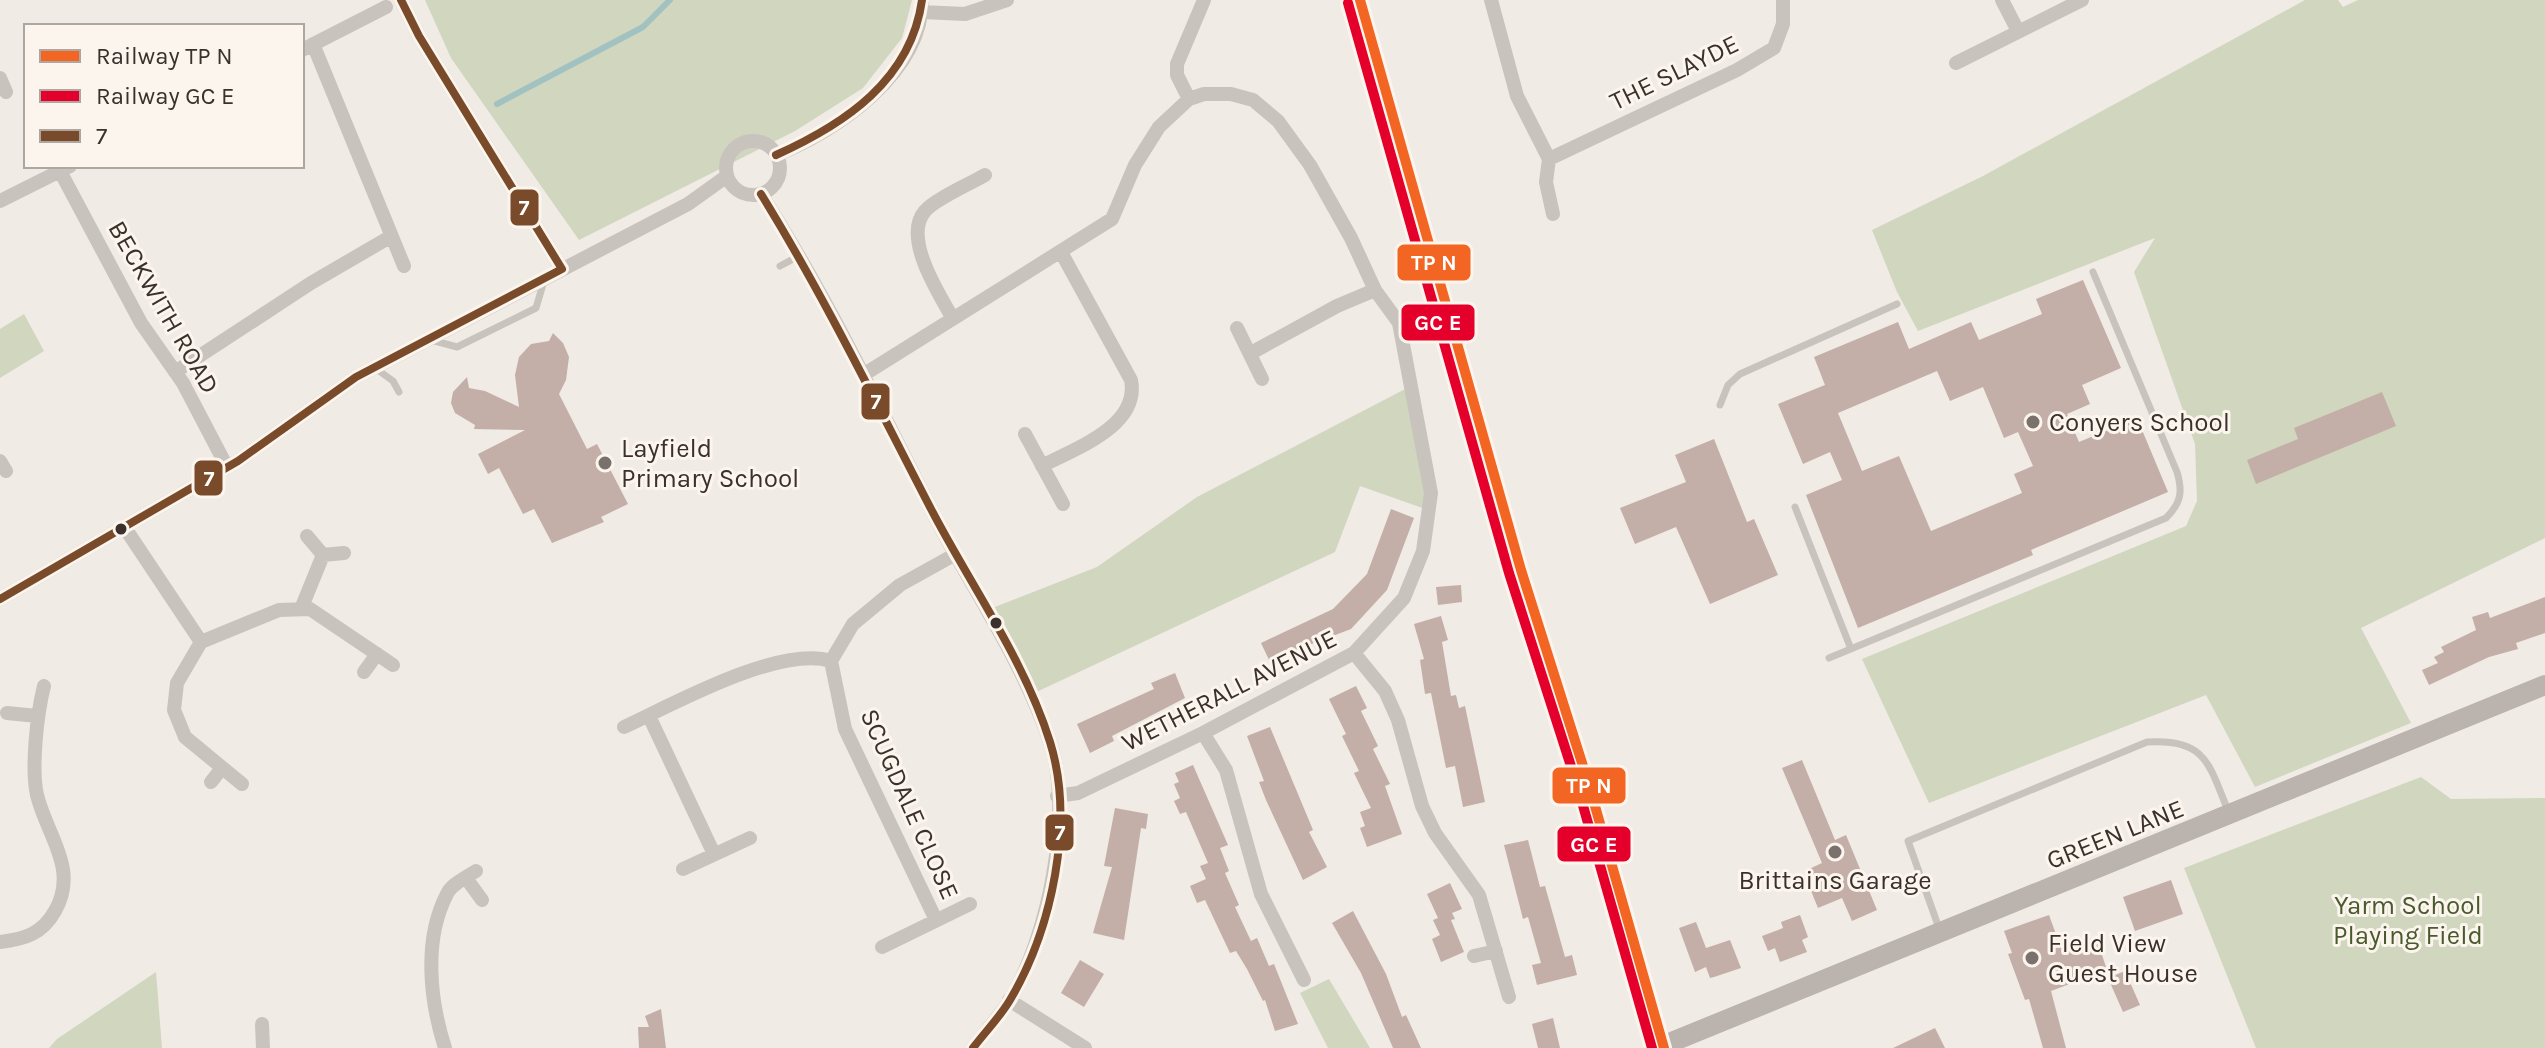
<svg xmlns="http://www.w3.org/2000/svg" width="2545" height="1048" viewBox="0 0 2545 1048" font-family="Karla,sans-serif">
  <rect width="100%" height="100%" fill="#f0ebe5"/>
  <path fill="#d1d6bf" d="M425 0H912L902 38 863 88 795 131 579 240 451 58Z
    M2305 0H2338L2343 7 2358 0H2545V538L2361 628 2411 723 2255 787 2206 695 1929 803 1862 659 2186 526 2197 501 2195 444 2134 272 2155 238 1918 331 1897 292 1872 230 1983 176Z
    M24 314 44 351 0 378V329Z
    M1411 386 1431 511 1360 486 1335 552 1030 695 987 610 1097 567 1197 497Z
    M2421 777 2451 799 2545 798V1048H2256L2184 868Z
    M156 972 162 1048H49L57 1039Z
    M1329 979 1370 1048H1328L1300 993Z"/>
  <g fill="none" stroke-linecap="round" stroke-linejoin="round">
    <path stroke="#a1c2c1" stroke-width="6" d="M497 104 643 27 670 0"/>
  </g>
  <path fill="#c3afa7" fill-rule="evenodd" d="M2083 280 2121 368 2082 385 2090 404 2067 414 2079 442 2137 418 2168 492 2031 550 2033 555 1858 628 1806 495 1842 480 1830 452 1803 464 1778 404 1825 385 1814 357 1898 322 1909 349 1971 322 1979 340 2042 314 2036 299ZM1937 371 1950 401 1983 387 2004 438 2018 432 2033 466 2014 474 2022 493 1931 531 1899 456 1862 471 1838 413Z
    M553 333 563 343 569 357 566 380 559 394 587 449 597 444 628 504 601 517 604 522 552 543 534 509 523 514 499 468 488 474 478 454 525 430 474 429 475 425 455 413 451 403 453 392 467 377 469 388 485 391 519 407 515 375 519 357 531 344 549 341Z
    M2382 392 2396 426 2256 484 2247 460 2298 439 2294 428Z
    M1714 439 1747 522 1754 519 1778 575 1710 604 1676 527 1635 544 1620 508 1686 482 1675 455Z
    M1391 509 1414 518 1387 590 1351 629 1301 648 1302 651 1272 666 1261 643 1333 609 1367 574Z
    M1461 585 1462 602 1438 605 1436 587Z
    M2545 597V633L2516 643 2518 649 2489 657 2429 685 2422 670 2438 663 2434 657 2444 652 2441 647 2476 630 2472 617 2488 612 2490 618Z
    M1441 616 1448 640 1442 642 1451 696 1456 695 1459 708 1465 706 1485 802 1463 807 1455 766 1446 768 1431 693 1425 694 1420 660 1424 659 1414 624Z
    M1175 673 1185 698 1112 736 1114 741 1090 753 1077 724 1154 689 1151 683Z
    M1356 686 1367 708 1361 711 1378 746 1373 749 1390 784 1385 786 1402 834 1367 847 1360 828 1365 826 1360 812 1371 808 1354 773 1359 771 1342 736 1346 734 1329 699Z
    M1270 727 1313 830 1309 832 1327 867 1303 880 1266 800 1259 782 1264 781 1247 736Z
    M1802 760 1835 840 1846 835 1877 910 1852 921 1842 898 1818 908 1807 881 1813 878 1809 869 1822 863 1782 768Z
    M1193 765 1228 845 1220 848 1229 871 1225 873 1239 905 1235 907 1251 941 1257 938 1269 966 1274 964 1298 1024 1275 1031 1265 1000 1263 1001 1247 969 1236 951 1230 953 1205 900 1197 903 1190 886 1206 879 1200 866 1208 863 1186 812 1180 814 1174 801 1180 798 1174 784 1179 782 1175 773Z
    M1115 808 1148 814 1146 829 1141 828 1124 940 1093 933 1112 867 1104 866Z
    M1528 840 1540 887 1545 886 1565 957 1572 955 1577 975 1537 985 1532 965 1541 963 1528 917 1523 919 1504 845Z
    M2171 880 2183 914 2135 931 2123 897Z
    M1450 883 1462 909 1452 913 1455 919 1451 920 1464 952 1441 962 1432 939 1440 935 1433 920 1438 918 1427 894Z
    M1353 911 1386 974 1402 1017 1406 1015 1421 1048H1393L1361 973 1332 923Z
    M1800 915 1808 937 1802 940 1807 952 1780 962 1775 948 1768 951 1762 936 1783 928 1781 922Z
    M2049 915 2061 948 2096 937 2107 970 2051 991 2066 1048H2043L2029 999 2025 1000 2008 954 2012 953 2004 931Z
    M1696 922 1706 948 1730 940 1741 968 1714 977 1710 978 1706 967 1695 972 1679 928Z
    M1080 960 1104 974 1084 1007 1061 993Z
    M2125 971 2140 1005 2123 1012 2108 978Z
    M661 1009 666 1048H639L638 1027H649L645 1016Z
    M1553 1018 1560 1048H1538L1532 1024Z
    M1935 1028 1945 1048H1893Z"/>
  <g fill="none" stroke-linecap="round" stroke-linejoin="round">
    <path stroke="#c9c3be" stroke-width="7" d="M780 266 799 256
      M431 340 457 347 536 308 544 281
      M375 368 393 381 399 392
      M1720 405 1728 385 1740 374 1897 304
      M1795 507 1851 649
      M1829 658 2166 518C2181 503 2183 492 2177 472L2093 272
      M1940 931 1908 841 2147 742C2207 738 2209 765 2229 813"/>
    <path stroke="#c9c3be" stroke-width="14" d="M401 0 419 36 562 269
      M1491 0 1517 96 1549 159 1546 182 1553 214
      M2002 0 2018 31
      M922 12 965 14 1007 0
      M313 44 404 266
      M302 50 386 7
      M1956 63 2082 0
      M0 78 6 92
      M1189 99 1177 75V64L1204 0
      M726 168a27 27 0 1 1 54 0a27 27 0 1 1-54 0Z
      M776 155C837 131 922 73 922 0
      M1549 159 1737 70 1774 48 1783 24V0
      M60 171 141 323 183 383 227 467
      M761 194C826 295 877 403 931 509 970 586 1022 659 1050 742 1074 813 1048 937 1010 1000 999 1017 985 1032 973 1048
      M0 201 70 166
      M952 317C939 294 902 237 925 211 935 199 970 184 985 175
      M1237 328 1262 379
      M1251 353 1337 306 1375 290
      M175 372 311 283 390 237
      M863 375 1112 219 1135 165 1159 127 1189 99 1204 94H1231L1253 100 1278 121 1310 165 1351 238 1375 290 1399 323 1431 493 1423 551 1404 598 1354 653 1203 733 1078 793 1057 796
      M1025 434 1063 504
      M0 461 6 471
      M1042 466C1076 448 1140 426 1131 380L1061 252
      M125 528 201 642
      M307 536 323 555 344 553
      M0 599 238 461 356 377 688 204 727 176
      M301 609 323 555
      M1354 653 1385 691 1398 720 1422 806 1435 833 1479 895 1509 997
      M364 672 377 654
      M7 713 37 716
      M649 716 714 854
      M624 727C674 704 779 645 831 661
      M1203 733 1226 770 1261 894 1304 980
      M211 782 222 768
      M242 784 185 737 174 710 177 683 201 642 279 610 310 609 393 665
      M683 869 750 838
      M466 878 482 900
      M936 920 845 729 831 661 853 624 900 585 954 555
      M0 942C25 939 42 934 55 911 79 869 47 836 37 795 31 768 37 714 44 686
      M882 947 970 904
      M1474 956 1496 951
      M1009 1000 1085 1048
      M262 1024 263 1048
      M445 1048C430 1001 423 940 447 894 451 884 467 877 476 871"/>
    <path stroke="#bab3ae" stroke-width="20" d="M1657 1048 2545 685"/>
    <g stroke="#fbf5ee" stroke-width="14">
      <path id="bus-1" d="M776 155C845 124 911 80 922 0
        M761 194C824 296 876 403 931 509 971 586 1024 659 1050 742 1075 822 1052 929 1010 1000 1000 1017 985 1032 973 1048
        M0 599 238 461 356 377 562 269 419 36 401 0"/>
    </g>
    <use href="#bus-1" stroke="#7a4b2a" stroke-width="8"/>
    <g stroke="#fbf5ee" stroke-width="16">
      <path id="rail-1" d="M1360 0 1521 570 1589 785 1664 1048"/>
    </g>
    <g stroke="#fbf5ee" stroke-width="16">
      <path id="rail-2" d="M1348 3 1509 573 1578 788 1652 1048"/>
    </g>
    <use href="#rail-1" stroke="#f26522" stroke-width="10"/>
    <use href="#rail-2" stroke="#e4002b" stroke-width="10"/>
  </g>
  <g fill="#7a716c" stroke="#fbf5ee" stroke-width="3">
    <circle cx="2033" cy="422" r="8"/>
    <circle cx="605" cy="463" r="8"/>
    <circle cx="1835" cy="852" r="8"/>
    <circle cx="2032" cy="958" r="8"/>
  </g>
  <g fill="#3b302b" stroke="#fbf5ee" stroke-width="3">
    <circle cx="121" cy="529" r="7"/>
    <circle cx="996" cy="623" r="7"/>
  </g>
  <g text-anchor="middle" stroke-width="6" stroke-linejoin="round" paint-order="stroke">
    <g font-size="26" fill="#3b302b" stroke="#fbf5ee">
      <text transform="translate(1674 72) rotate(-26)" y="9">THE SLAYDE</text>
      <text transform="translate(164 307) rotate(60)" y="9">BECKWITH ROAD</text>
      <text transform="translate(1229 690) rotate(-27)" y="9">WETHERALL AVENUE</text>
      <text transform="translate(910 804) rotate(66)" y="9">SCUGDALE CLOSE</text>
      <text transform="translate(2115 834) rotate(-22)" y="9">GREEN LANE</text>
    </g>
    <g font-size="26" fill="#3b302b" stroke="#fbf5ee" text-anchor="start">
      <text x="2049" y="431">Conyers School</text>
      <text x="621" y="457">Layfield<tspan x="621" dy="30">Primary School</tspan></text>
      <text x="1835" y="889" text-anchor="middle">Brittains Garage</text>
      <text x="2048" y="952">Field View<tspan x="2048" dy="30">Guest House</tspan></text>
    </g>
    <g font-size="26" fill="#4a5a2e" stroke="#fbf5ee">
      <text x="2408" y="914">Yarm School<tspan x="2408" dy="30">Playing Field</tspan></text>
    </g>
  </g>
  <g stroke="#fbf5ee" stroke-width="3">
    <rect x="509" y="188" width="31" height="39" rx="8" fill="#7a4b2a"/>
    <rect x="1396" y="243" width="76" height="39" rx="8" fill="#f26522"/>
    <rect x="1400" y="303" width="76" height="39" rx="8" fill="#e4002b"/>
    <rect x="860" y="382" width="31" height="39" rx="8" fill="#7a4b2a"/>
    <rect x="193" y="459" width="31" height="38" rx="8" fill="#7a4b2a"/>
    <rect x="1551" y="766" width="76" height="39" rx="8" fill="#f26522"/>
    <rect x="1044" y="813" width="31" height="39" rx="8" fill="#7a4b2a"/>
    <rect x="1556" y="825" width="76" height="38" rx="8" fill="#e4002b"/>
  </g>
  <g font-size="22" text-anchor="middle" font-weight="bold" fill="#fff">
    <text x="524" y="215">7</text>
    <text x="1434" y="270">TP N</text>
    <text x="1438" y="330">GC E</text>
    <text x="876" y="409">7</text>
    <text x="209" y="486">7</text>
    <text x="1589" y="793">TP N</text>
    <text x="1060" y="840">7</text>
    <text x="1594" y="852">GC E</text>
  </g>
  <rect x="24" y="24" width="280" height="144" fill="#fbf5ee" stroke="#aea6a0" stroke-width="2"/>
  <rect x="40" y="50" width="40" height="12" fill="#f26522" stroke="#aea6a0" stroke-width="2"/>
  <text x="96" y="64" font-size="24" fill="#3b302b">Railway TP N</text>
  <rect x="40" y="90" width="40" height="12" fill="#e4002b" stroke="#aea6a0" stroke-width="2"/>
  <text x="96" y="104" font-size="24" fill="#3b302b">Railway GC E</text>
  <rect x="40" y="130" width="40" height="12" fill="#7a4b2a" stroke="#aea6a0" stroke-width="2"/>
  <text x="96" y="144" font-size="24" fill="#3b302b">7</text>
</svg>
